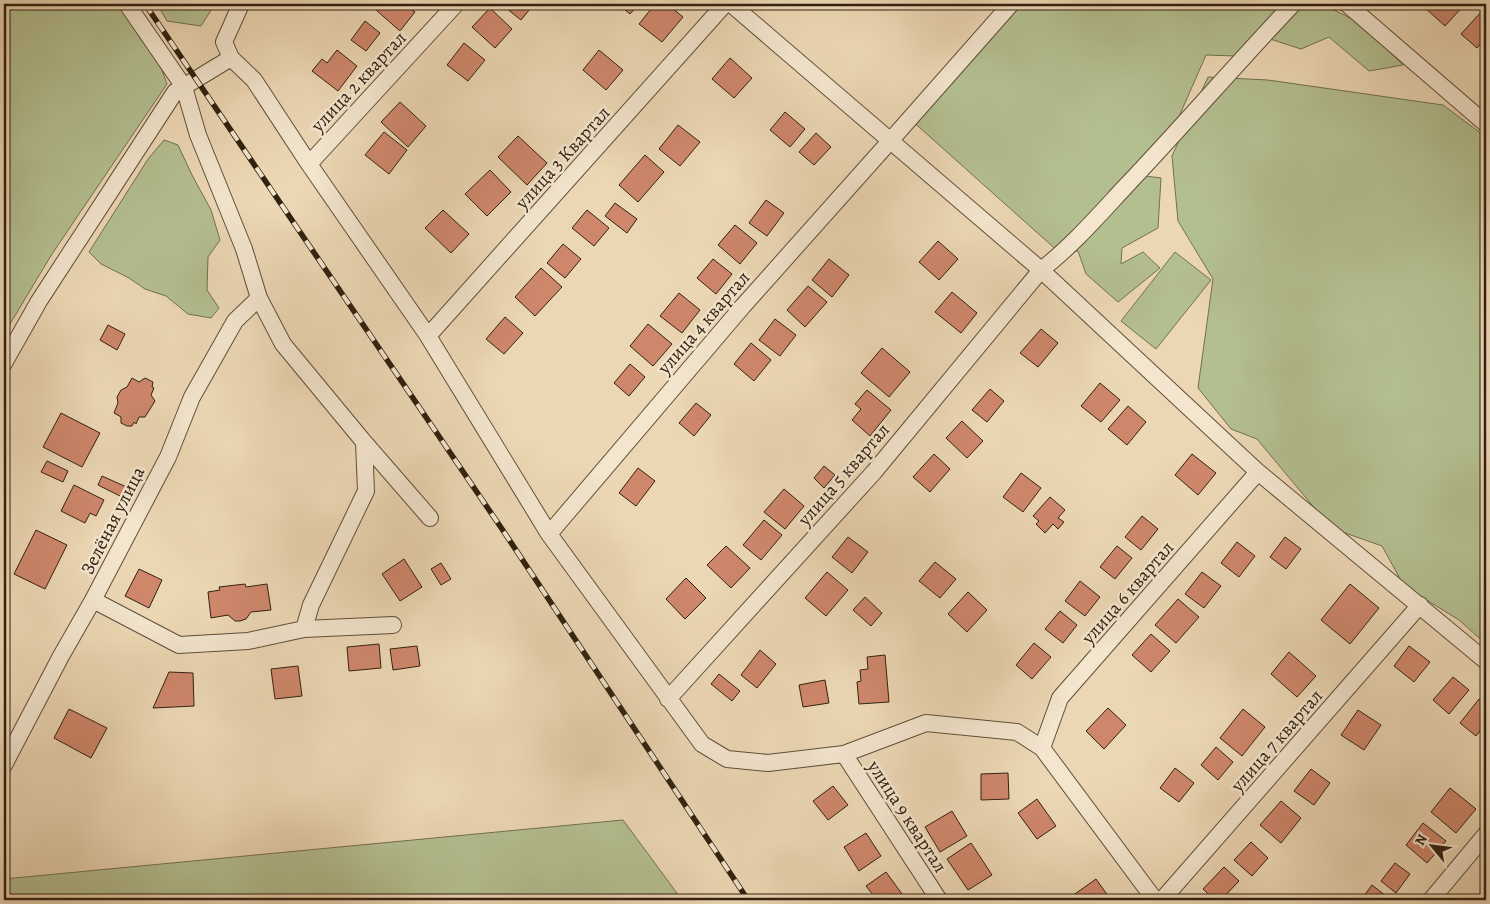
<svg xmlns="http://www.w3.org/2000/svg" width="1490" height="904" viewBox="0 0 1490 904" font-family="Alegreya,serif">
  <rect width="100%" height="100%" fill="#ecd7b4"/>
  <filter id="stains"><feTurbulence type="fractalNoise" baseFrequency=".004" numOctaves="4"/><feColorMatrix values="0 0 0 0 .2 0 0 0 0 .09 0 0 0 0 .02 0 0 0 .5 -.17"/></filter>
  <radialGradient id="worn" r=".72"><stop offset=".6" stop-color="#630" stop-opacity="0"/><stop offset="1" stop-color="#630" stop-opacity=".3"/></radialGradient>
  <path fill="#b4bf90" stroke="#727050" d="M4 4H122L156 53 167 84 52 254 4 334Z
    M157 4H215L201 26 167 21Z
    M1011 4H1328L1330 8 1360 23 1403 65 1369 71 1329 37 1301 49 1270 39 1236 56 1206 55 1174 128 1145 176 1161 178 1158 228 1122 248 1121 264 1143 252 1160 268 1118 302 1086 274 1078 251 1061 254 910 119Z
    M1208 77 1268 80 1443 105 1486 137V644L1459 620 1404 586 1382 546 1331 528 1257 439 1231 429 1198 388 1213 279 1178 221 1172 156Z
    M164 140 178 145 192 175 211 210 220 240 208 257 207 290 219 308 211 318 188 314 166 296 145 289 129 278 101 264 89 252 148 159Z
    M1175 252 1211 280 1156 349 1121 321Z
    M623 820 682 900H4V879Z"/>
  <path fill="#cf876c" stroke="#312110" d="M381 4H404L415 12 400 31 376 10Z
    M501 4H534L521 20Z
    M618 4H639L630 14Z
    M655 4H667L683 17 662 42 639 24Z
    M1427 4H1465L1445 26 1424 7Z
    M490 8 512 29 495 48 472 27Z
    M1482 11 1486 15V37L1477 48 1461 34Z
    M365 21 380 33 366 51 351 40Z
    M464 43 485 60 468 81 447 65Z
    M337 50 357 66 338 91 312 71 322 59 327 63Z
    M599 50 623 70 606 90 583 70Z
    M730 58 752 78 734 98 712 79Z
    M400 102 426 126 408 147 381 122Z
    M785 112 805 129 790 147 770 130Z
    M678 125 700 142 680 166 659 149Z
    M384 132 407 150 389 174 365 155Z
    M816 133 831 147 814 165 799 152Z
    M518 136 547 163 527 185 498 157Z
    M645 155 664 172 638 202 619 185Z
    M490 170 511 192 487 216 465 194Z
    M766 200 784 213 767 236 749 223Z
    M615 203 637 219 627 233 605 216Z
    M443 210 469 234 451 253 425 228Z
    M587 210 609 228 594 246 572 228Z
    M735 225 757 243 740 264 718 245Z
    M938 241 958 259 939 280 919 262Z
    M563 244 581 259 565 278 547 263Z
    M713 259 732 274 716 294 697 278Z
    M829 259 849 275 832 297 812 280Z
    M541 268 562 287 535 316 515 297Z
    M808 286 827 302 805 327 787 310Z
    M952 292 977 313 961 333 935 312Z
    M679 293 700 310 682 333 660 316Z
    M505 317 523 333 504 354 486 339Z
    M775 319 796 335 780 356 759 340Z
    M648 324 672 344 653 366 630 346Z
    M108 325 125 334 117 350 100 340Z
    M1041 329 1058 343 1038 367 1020 353Z
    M751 343 771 360 754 381 734 364Z
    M882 348 910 372 889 397 861 373Z
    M630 364 645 377 629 396 614 383Z
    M132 378 139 382 145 378 153 382 152 387 154 388 151 395 155 401 145 417H139L136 424 134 422 132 426H127L121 423V417L114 413 118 403 117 397 121 390 127 387Z
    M1100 383 1120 400 1101 422 1081 406Z
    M990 389 1004 401 987 422 972 410Z
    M867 390 891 410 870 436 852 420 861 409 855 404Z
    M696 403 711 415 694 436 679 423Z
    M1128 406 1146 422 1127 445 1108 429Z
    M61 413 100 433 82 467 43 447Z
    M962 421 983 441 967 458 946 438Z
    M934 454 950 469 930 492 913 477Z
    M1192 454 1216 473 1198 495 1175 475Z
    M47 461 68 471 63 482 41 472Z
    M824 466 835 475 824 488 814 478Z
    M638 468 655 481 636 506 619 493Z
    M1021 473 1041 488 1023 512 1003 497Z
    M102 476 131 489 126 499 98 485Z
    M74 485 104 500 96 516 90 513 85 523 61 511Z
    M784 489 804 506 785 529 764 512Z
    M1050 497 1065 510 1058 518 1064 522 1058 529 1053 524 1045 533 1036 524 1039 521 1033 516Z
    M1142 516 1158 529 1141 550 1125 537Z
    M764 520 782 535 761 560 743 545Z
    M36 530 67 545 45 589 14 574Z
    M848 537 868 552 852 573 832 557Z
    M1285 537 1301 549 1286 569 1270 557Z
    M1237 542 1255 556 1239 577 1221 563Z
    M726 546 750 568 731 588 707 565Z
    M1117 546 1132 558 1115 579 1100 567Z
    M4 558 9 561 4 570Z
    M404 559 422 587 400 601 382 574Z
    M935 562 956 579 940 598 919 581Z
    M441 563 451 579 441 585 431 569Z
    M139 569 162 580 149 608 125 596Z
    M827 572 848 590 826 616 805 598Z
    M1202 572 1221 586 1204 608 1185 594Z
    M686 578 706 598 685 619 666 599Z
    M1080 581 1100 597 1085 616 1065 601Z
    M245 584 246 587 267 584 271 610 251 612 246 619 240 621H235L228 615 211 618 208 592 220 590 219 587Z
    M1350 584 1379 608 1350 644 1321 620Z
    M968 592 987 610 967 632 948 614Z
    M865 597 882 613 871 626 853 610Z
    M1178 599 1199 617 1176 643 1155 625Z
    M1060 611 1077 625 1063 643 1045 629Z
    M1151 634 1170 651 1151 672 1132 655Z
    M1034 643 1051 657 1032 679 1016 665Z
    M379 644 381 668 349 671 347 647Z
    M417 646 420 666 393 670 390 649Z
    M1409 646 1430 662 1414 682 1394 666Z
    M760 650 776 664 757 688 741 675Z
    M1289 652 1316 676 1297 697 1271 674Z
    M885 655 889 702 859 704 857 682 861 681 860 670 868 669 867 657Z
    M298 666 302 696 275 699 271 669Z
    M169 672 193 673 194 706 153 708Z
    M719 674 740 691 732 701 711 684Z
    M1453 677 1469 690 1449 714 1433 700Z
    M825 680 829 703 803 707 799 685Z
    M1479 699 1486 705V723L1476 736 1460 723Z
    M1108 708 1126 725 1104 749 1086 731Z
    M69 709 107 728 91 758 54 738Z
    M1243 709 1265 727 1242 756 1220 738Z
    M1358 710 1381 725 1364 750 1341 735Z
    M1216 747 1233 762 1218 780 1201 765Z
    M1175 768 1194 783 1179 802 1160 788Z
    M1311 769 1330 783 1314 805 1294 791Z
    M1008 773 1009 799 981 800V774Z
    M833 786 848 805 828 820 813 801Z
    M1450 788 1476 809 1456 833 1431 812Z
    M1037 799 1056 826 1037 839 1018 813Z
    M1281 801 1301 818 1281 843 1260 825Z
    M952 811 967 836 940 852 925 827Z
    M1423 823 1446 841 1427 863 1406 845Z
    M866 833 881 856 859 871 844 847Z
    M1251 842 1268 858 1252 876 1234 860Z
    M971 843 992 875 968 890 947 859Z
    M1395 863 1410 874 1396 893 1381 881Z
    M1224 867 1239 881 1221 900H1215L1203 889Z
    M886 872 902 894 894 900H877L866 886Z
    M1096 879 1111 900H1074L1072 896Z
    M1372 885 1391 900H1361Z"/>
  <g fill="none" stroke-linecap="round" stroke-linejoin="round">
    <g stroke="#604e39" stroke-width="18">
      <path id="street" d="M127 4 184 87 198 135 244 249 259 298 283 344 364 442 430 518
        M241 4 224 42 231 58 254 80 309 164 428 336 549 534 702 744 727 759 768 763 844 754 926 723 1017 732 1042 748 1155 900
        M731 4 1041 270 1258 472 1486 661
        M1347 4 1486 124
        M309 164 456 4
        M428 336 725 4
        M4 363 39 301 175 92 231 58
        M549 534 743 306 891 140 1011 4
        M93 600 179 645 248 641 304 629 393 625
        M304 629 311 605 366 491 364 442
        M668 699 874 472 1041 270C1072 246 1098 216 1125 187 1182 127 1236 64 1293 4
        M1042 748 1060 698 1258 472
        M844 754 939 900
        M4 765 61 656 93 600 168 457 192 397 235 321 259 298
        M1162 900 1420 605
        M1431 900 1486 834"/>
    </g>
    <use href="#street" stroke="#f3e5ce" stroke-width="16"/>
    <g stroke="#312110" stroke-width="5.5">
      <path id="rail" d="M145 4 502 529 748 900"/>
    </g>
    <use href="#rail" stroke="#f3e5ce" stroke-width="4" stroke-dasharray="11" stroke-linecap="butt"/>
  </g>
  <g text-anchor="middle" stroke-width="5" stroke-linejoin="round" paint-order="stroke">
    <g font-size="19" fill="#312110" stroke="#f3e5ce">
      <text transform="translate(358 81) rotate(-47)" y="7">улица 2 квартал</text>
      <text transform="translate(562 157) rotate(-48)" y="7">улица 3 Квартал</text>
      <text transform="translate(703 322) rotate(-49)" y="7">улица 4 квартал</text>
      <text transform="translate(843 474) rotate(-49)" y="7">улица 5 квартал</text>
      <text transform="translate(112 520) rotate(-63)" y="7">Зелёная улица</text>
      <text transform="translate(1127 592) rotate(-49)" y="7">улица 6 квартал</text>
      <text transform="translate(1276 740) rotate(-49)" y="7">улица 7 квартал</text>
      <text transform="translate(908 816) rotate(57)" y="7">улица 9 квартал</text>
    </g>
  </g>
  <rect width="1490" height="904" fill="none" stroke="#ecd7b4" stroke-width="20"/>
  <rect x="5" y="5" width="1480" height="894" fill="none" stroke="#312110" stroke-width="2.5"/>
  <rect x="10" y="10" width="1470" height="884" fill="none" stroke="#312110"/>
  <g transform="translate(1432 846) rotate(299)" stroke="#f3e5ce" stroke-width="4" paint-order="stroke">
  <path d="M0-4L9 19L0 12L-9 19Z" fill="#312110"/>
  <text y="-8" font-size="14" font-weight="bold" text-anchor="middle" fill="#312110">N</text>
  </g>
  <rect width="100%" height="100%" filter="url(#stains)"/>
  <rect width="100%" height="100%" fill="url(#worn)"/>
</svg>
